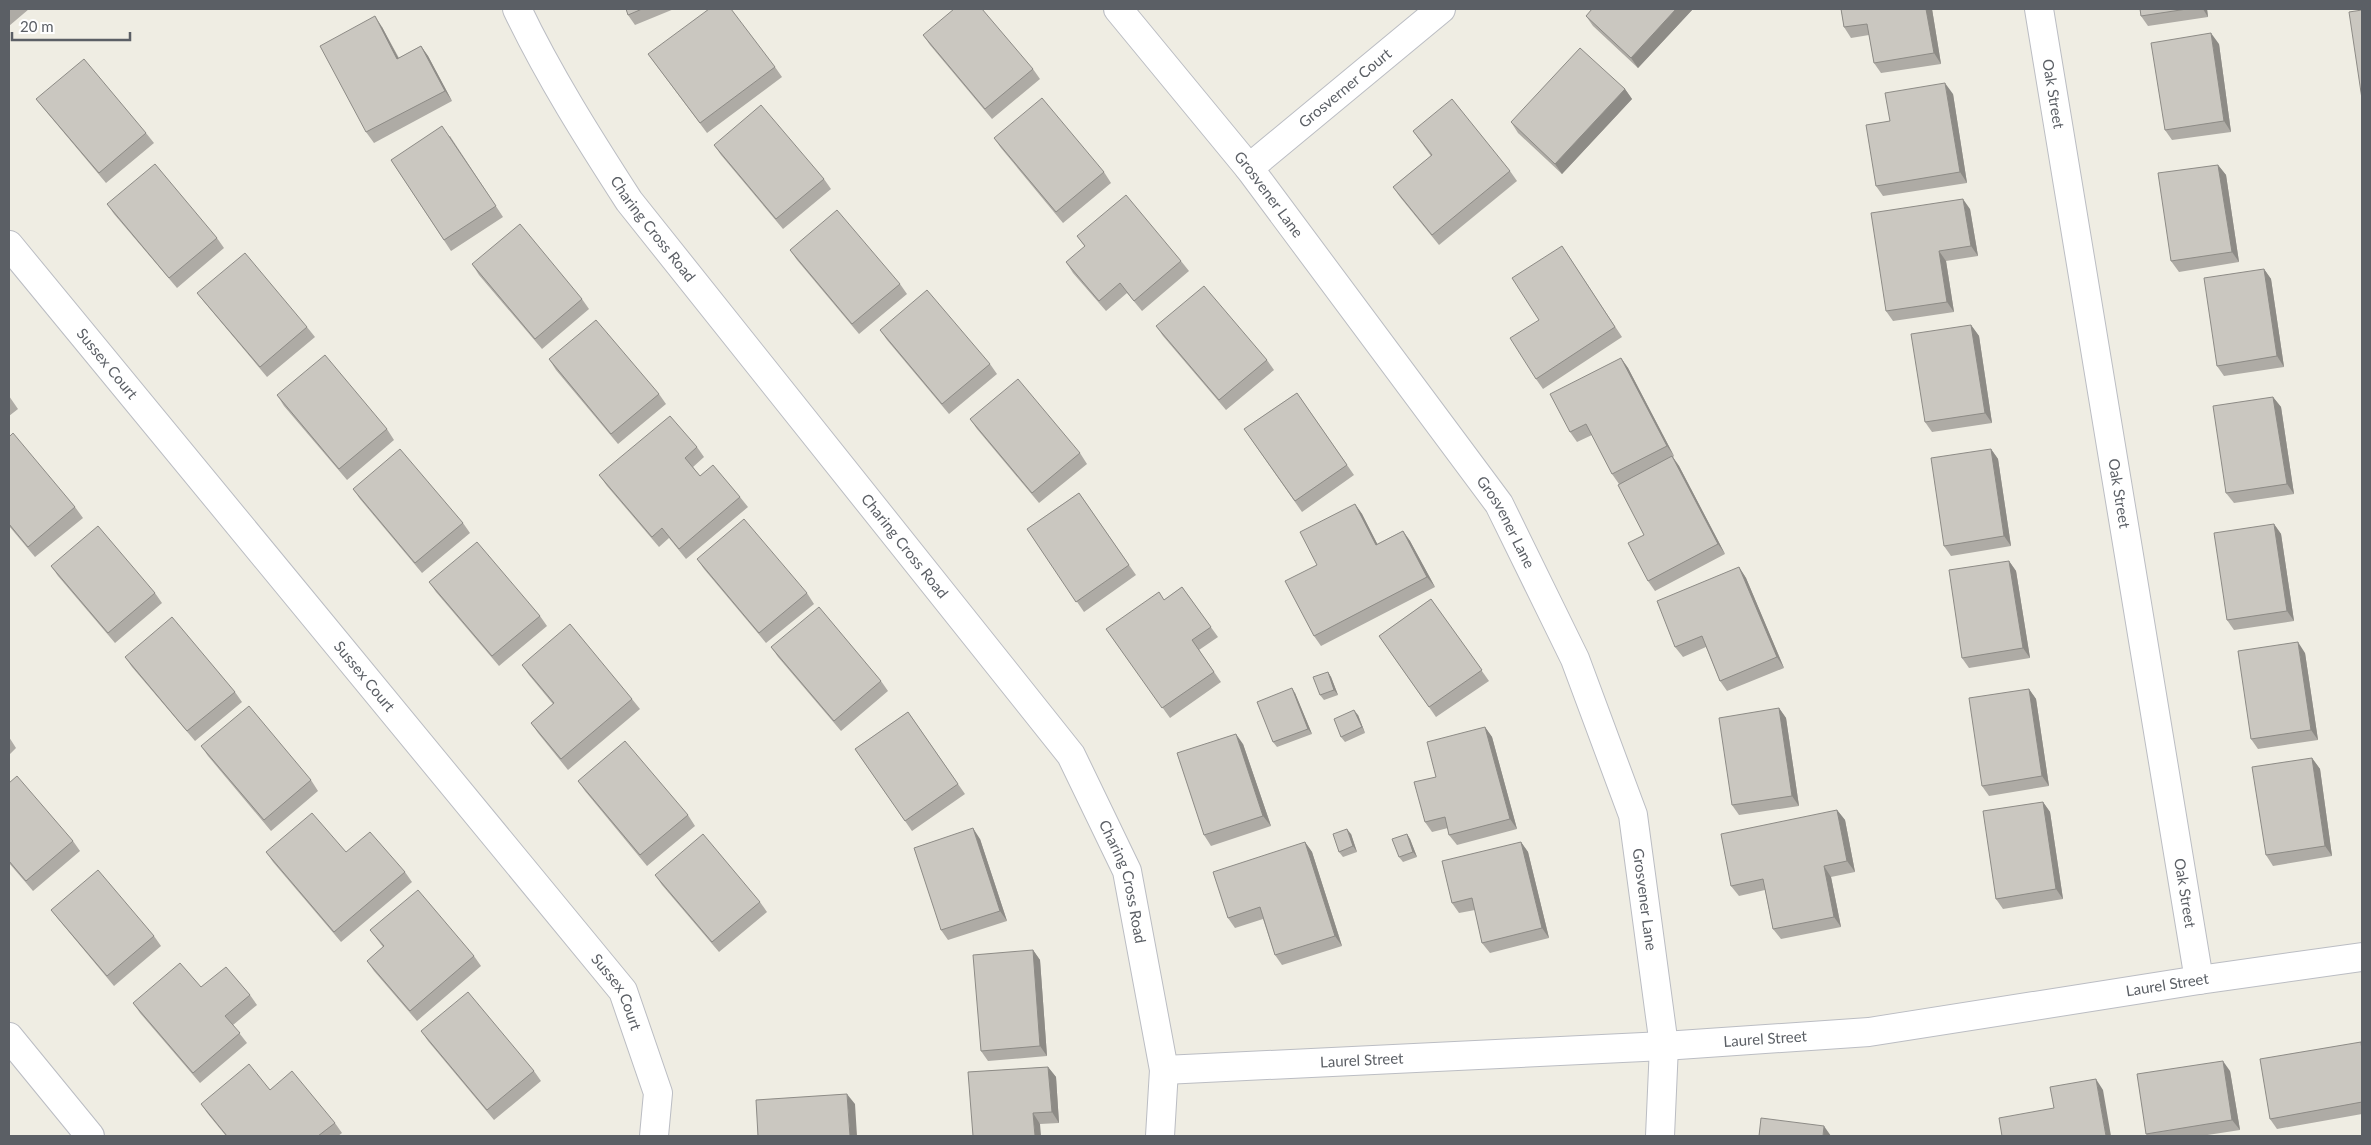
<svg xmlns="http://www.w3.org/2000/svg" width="2371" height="1145" viewBox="0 0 2371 1145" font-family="Lato,sans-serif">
  <rect width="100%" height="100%" fill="#efede3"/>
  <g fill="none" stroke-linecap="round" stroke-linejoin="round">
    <g stroke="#bbbdc3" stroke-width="30">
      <g id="minor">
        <path id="s1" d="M517 9C549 76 589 139 629 201L1071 755 1127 871 1164 1070 1160 1136"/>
        <path id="s2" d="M1118 9 1249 168 1499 504 1575 659 1633 815 1664 1046 1660 1136"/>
        <path id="s3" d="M2039 9 2199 980"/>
        <path id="s4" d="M1249 168 1441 9"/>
        <path id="s5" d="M9 245 623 991 658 1093 654 1136"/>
        <path d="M9 1037 90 1136"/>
        <path id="s6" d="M1164 1070 1664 1046 1869 1032 2199 980 2362 957"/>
      </g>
    </g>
    <use href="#minor" stroke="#fff" stroke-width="28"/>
  </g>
  <path fill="#aeaba5" d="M9 9H29L9 26Z
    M626 9H674L635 25 628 15Z
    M1693 9 1638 68 1593 26 1586 16Z
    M1841 9H1932L1941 64 1881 73 1874 63 1869 35 1851 38 1844 27Z
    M2140 9H2207L2208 17 2148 26 2141 16Z
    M382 27 399 58 421 46 428 56 452 101 374 143 366 132Z
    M923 35 1033 69 1040 79 992 119 930 45Z
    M2219 44 2231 132 2172 140 2165 130Z
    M648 54 775 67 782 77 707 133Z
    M1625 89 1632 99 1562 174 1518 133 1511 122Z
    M1953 94 1967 183 1883 196 1876 186 1890 121Z
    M36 99 146 133 154 143 106 183 44 109Z
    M1413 131 1510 171 1517 181 1439 245 1400 197 1393 187 1431 156Z
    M450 136 503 217 451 251 391 160Z
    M994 138 1104 172 1111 183 1063 223 1001 148Z
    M714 145 824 179 831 189 783 229 721 155Z
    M2218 165 2226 175 2239 262 2179 272 2171 261Z
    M107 204 217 238 224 248 177 288 114 214Z
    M1970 209 1978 256 1946 261 1954 312 1893 321 1886 311Z
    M1077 236 1181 261 1189 271 1142 311 1127 293 1106 311 1073 273 1066 262 1085 247Z
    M1562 246 1622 337 1543 389 1536 379 1539 320Z
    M790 250 900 284 907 294 859 334 797 260Z
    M472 264 582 299 589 309 542 349 479 275Z
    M2264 269 2271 279 2284 367 2224 376 2217 366Z
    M197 293 307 327 315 337 267 377 205 303Z
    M1971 325 1979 336 1992 423 1932 432 1925 422Z
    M1156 326 1267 360 1274 370 1226 410 1163 336Z
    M880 330 990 364 997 374 949 414 887 340Z
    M1621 358 1628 368 1674 456 1673 457 1679 466 1725 554 1655 591 1648 581 1644 535 1619 484 1612 474 1592 435 1577 442 1570 432Z
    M549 359 659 394 666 404 618 444 556 370Z
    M1297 393 1354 475 1302 512 1244 429Z
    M277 395 387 429 394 440 347 480 284 406Z
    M9 396 18 409 9 416Z
    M2273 397 2281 407 2294 494 2234 503 2226 493Z
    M970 419 1080 453 1087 464 1039 503 977 429Z
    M9 437 75 507 83 518 35 557 9 526Z
    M697 447 704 457 693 467 700 476 740 497 748 507 686 559 669 538 659 547 607 486 599 475Z
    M1991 449 1998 459 2011 546 1951 556 1944 546Z
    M353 489 463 523 470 533 422 573 360 499Z
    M1079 493 1136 575 1084 612 1027 529Z
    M1355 504 1362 514 1377 544 1403 531 1410 541 1435 587 1321 646 1314 636 1317 565Z
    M2274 524 2281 534 2294 621 2234 630 2227 620Z
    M697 559 807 593 814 604 766 643 704 569Z
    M2009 561 2016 571 2030 658 1969 668 1962 658Z
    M51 566 155 593 162 603 115 643 58 576Z
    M1739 567 1746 578 1784 668 1727 691 1720 681 1706 647 1683 657 1675 647Z
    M429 582 540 616 547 626 499 666 436 592Z
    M1182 587 1218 637 1199 650 1221 682 1170 718 1106 629 1164 600Z
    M1431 599 1489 681 1436 717 1379 636Z
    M771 647 881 681 888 691 841 731 778 657Z
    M2305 653 2318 740 2258 749 2251 739Z
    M125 657 235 692 242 702 195 741 132 667Z
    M522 665 632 699 640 709 568 770 538 733 531 723 553 704 529 675Z
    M1328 672 1331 677 1338 695 1324 700 1320 695Z
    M2029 689 2036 699 2049 786 1989 796 1982 786Z
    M1295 693 1312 734 1277 747 1273 742Z
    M1779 708 1786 718 1799 806 1739 815 1732 805Z
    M908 712 965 794 912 831 855 749Z
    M1358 715 1365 733 1345 742 1341 737Z
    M1485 727 1492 737 1517 829 1457 845 1449 835 1448 828 1432 832 1425 822 1436 777Z
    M9 737 16 748 9 755Z
    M1243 744 1271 826 1211 846 1204 835Z
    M201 746 311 780 318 791 271 831 208 756Z
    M2312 758 2320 769 2332 856 2273 866 2266 855Z
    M578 781 688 815 695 826 647 866 585 791Z
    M9 783 73 841 80 851 33 891 9 863Z
    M2043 802 2050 812 2063 899 2003 909 1996 899Z
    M1837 810 1845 820 1855 872 1831 877 1841 927 1781 939 1773 929 1765 890 1739 896 1731 886Z
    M1351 834 1357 852 1343 857 1339 852Z
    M1407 834 1410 839 1417 857 1403 862 1399 857Z
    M980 839 1007 921 948 940 941 930Z
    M1305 842 1312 852 1342 946 1282 965 1275 955 1263 919 1235 928 1228 918Z
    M1521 842 1528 852 1549 938 1490 953 1482 943 1475 910 1459 913 1452 903Z
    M266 852H346L405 872 412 882 341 942 273 862Z
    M655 875 760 902 767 912 719 952 662 885Z
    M51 910 154 936 161 946 114 986 59 920Z
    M370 930 474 956 481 966 417 1021 374 971 367 961 383 947Z
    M1033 950 1040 960 1047 1056 988 1061 981 1051Z
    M201 987 250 995 257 1005 233 1025 247 1043 200 1083 140 1013 133 1003Z
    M421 1031 534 1071 541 1081 494 1120 428 1041Z
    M2361 1042 2362 1044V1114L2277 1129 2270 1119Z
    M1048 1067 1056 1077 1059 1123 1040 1124 968 1072Z
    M2230 1071 2240 1130 2201 1136H2148L2146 1134Z
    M270 1090 335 1123 342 1133 338 1136H226L208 1114 201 1104Z"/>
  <path fill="#8d8b86" d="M1676 9H1693L1638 68 1631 58Z
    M1926 9H1932L1941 64 1934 53Z
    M2203 9H2207L2208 17Z
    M375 16 382 27 404 69 397 59Z
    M2211 33 2219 44 2231 132 2224 121Z
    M421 46 428 56 452 101 445 91Z
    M1945 83 1953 94 1967 183 1960 172Z
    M1625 89 1632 99 1562 174 1555 164Z
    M2218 165 2226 175 2239 262 2232 252Z
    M1963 199 1970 209 1978 256 1971 246Z
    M1939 251 1946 261 1954 312 1947 302Z
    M2264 269 2271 279 2284 367 2277 356Z
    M1971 325 1979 336 1992 423 1985 413Z
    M1621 358 1628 368 1674 456 1667 446Z
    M2273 397 2281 407 2294 494 2287 484Z
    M1991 449 1998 459 2011 546 2004 536Z
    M1672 456 1679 466 1725 554 1718 544Z
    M1355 504 1362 514 1383 555 1376 545Z
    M2274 524 2281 534 2294 621 2287 611Z
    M1403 531 1410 541 1435 587 1427 577Z
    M2009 561 2016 571 2030 658 2023 648Z
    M1739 567 1746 578 1784 668 1777 657Z
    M2298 642 2305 653 2318 740 2311 730Z
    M1328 672 1331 677 1338 695 1334 690Z
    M1292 688 1295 693 1312 734 1308 729Z
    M2029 689 2036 699 2049 786 2042 776Z
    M1779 708 1786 718 1799 806 1792 796Z
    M1354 710 1358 715 1365 733 1362 727Z
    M1485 727 1492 737 1517 829 1510 819Z
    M1236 734 1243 744 1271 826 1263 816Z
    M2312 758 2320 769 2332 856 2325 846Z
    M2043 802 2050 812 2063 899 2056 889Z
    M1837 810 1845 820 1855 872 1847 861Z
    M973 828 980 839 1007 921 1000 911Z
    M1347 829 1351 834 1357 852 1353 846Z
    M1407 834 1410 839 1417 857 1413 852Z
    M1305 842 1312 852 1342 946 1335 936Z
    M1521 842 1528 852 1549 938 1542 928Z
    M1824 866 1831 877 1841 927 1834 917Z
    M1033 950 1040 960 1047 1056 1040 1046Z
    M2223 1061 2230 1071 2240 1130 2232 1120Z
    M1048 1067 1056 1077 1059 1123 1052 1112Z
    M2096 1079 2103 1090 2111 1136H2106Z
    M847 1094 855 1104 857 1136H850Z
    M1033 1113 1040 1124 1041 1136H1035Z
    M1824 1126 1831 1136H1823Z"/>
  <path fill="#cac7c0" stroke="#8d8b86" d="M626 9H642L628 15Z
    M709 9H731L775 67 700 123 648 54Z
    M954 9H982L1033 69 985 109 923 35Z
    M1592 9H1676L1631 58 1586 16Z
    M1841 9H1926L1934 53 1874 63 1867 24 1844 27Z
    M2140 9H2187L2141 16Z
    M2362 10V99L2349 12Z
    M375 16 397 59 421 46 445 91 366 132 320 46Z
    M2211 33 2224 121 2165 130 2151 43Z
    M1580 48 1625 89 1555 164 1511 122Z
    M84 59 146 133 99 173 36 99Z
    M1945 83 1960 172 1876 186 1866 125 1890 121 1885 93Z
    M1042 98 1104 172 1056 212 994 138Z
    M1452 99 1510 171 1432 235 1393 187 1432 155 1413 131Z
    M761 105 824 179 776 219 714 145Z
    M442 126 496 206 444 240 391 160Z
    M155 164 217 238 169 278 107 204Z
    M2218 165 2232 252 2171 261 2158 173Z
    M1126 195 1181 261 1134 301 1120 283 1099 301 1066 262 1085 246 1077 236Z
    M1963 199 1971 246 1939 251 1947 302 1886 311 1871 213Z
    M837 210 900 284 852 324 790 250Z
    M520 224 582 299 535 339 472 264Z
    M1562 246 1615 327 1536 379 1510 338 1539 320 1512 278Z
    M245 253 307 327 260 367 197 293Z
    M2264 269 2277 356 2217 366 2204 278Z
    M1204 286 1267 360 1219 400 1156 326Z
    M927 290 990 364 942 404 880 330Z
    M596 320 659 394 611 434 549 359Z
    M1971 325 1985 413 1925 422 1911 334Z
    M325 355 387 429 339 469 277 395Z
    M1621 358 1667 446 1612 474 1586 424 1570 432 1550 394Z
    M1018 379 1080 453 1032 493 970 419Z
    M1297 393 1347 465 1295 501 1244 429Z
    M2273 397 2287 484 2226 493 2213 406Z
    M670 416 697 447 685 458 700 476 713 465 740 497 679 549 662 528 652 537 599 475Z
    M13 433 75 507 28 547 9 524V437Z
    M400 449 463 523 415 563 353 489Z
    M1991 449 2004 536 1944 546 1931 458Z
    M1672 456 1718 544 1648 581 1628 543 1644 535 1618 485Z
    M1079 493 1129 565 1076 602 1027 529Z
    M1355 504 1376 545 1403 531 1427 577 1314 636 1285 581 1317 565 1300 532Z
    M744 519 807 593 759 633 697 559Z
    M2274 524 2287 611 2227 620 2214 533Z
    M98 526 155 593 108 633 51 566Z
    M477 542 540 616 492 656 429 582Z
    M2009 561 2023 648 1962 658 1949 570Z
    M1739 567 1777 657 1720 681 1702 636 1675 647 1657 601Z
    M1182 587 1211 627 1192 640 1214 672 1162 708 1106 629 1159 592 1164 600Z
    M1431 599 1482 670 1429 707 1379 636Z
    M819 607 881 681 834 721 771 647Z
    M172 617 235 692 187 731 125 657Z
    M570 624 632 699 561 759 531 723 554 703 522 665Z
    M2298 642 2311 730 2251 739 2238 651Z
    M1328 672 1334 690 1320 695 1313 677Z
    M1292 688 1308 729 1273 742 1257 702Z
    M2029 689 2042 776 1982 786 1969 698Z
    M249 706 311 780 264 820 201 746Z
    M1779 708 1792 796 1732 805 1719 718Z
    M1354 710 1362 727 1341 737 1334 719Z
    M908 712 958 784 905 821 855 749Z
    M1485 727 1510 819 1449 835 1445 817 1425 822 1414 782 1436 777 1427 742Z
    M1236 734 1263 816 1204 835 1177 753Z
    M625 741 688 815 640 855 578 781Z
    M2312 758 2325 846 2266 855 2252 767Z
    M17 776 73 841 26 881 9 861V783Z
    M2043 802 2056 889 1996 899 1983 811Z
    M1837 810 1847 861 1824 866 1834 917 1773 929 1763 879 1731 886 1721 834Z
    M312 813 346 852 370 832 405 872 334 932 266 852Z
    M973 828 1000 911 941 930 914 848Z
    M1347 829 1353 846 1339 852 1333 834Z
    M703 834 760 902 712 942 655 875Z
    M1407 834 1413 852 1399 857 1392 839Z
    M1305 842 1335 936 1275 955 1260 907 1228 918 1213 872Z
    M1521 842 1542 928 1482 943 1472 898 1452 903 1442 861Z
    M98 870 154 936 107 976 51 910Z
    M418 890 474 956 410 1011 367 961 384 946 370 930Z
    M1033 950 1040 1046 981 1051 973 955Z
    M180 963 201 987 226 967 250 995 225 1016 240 1033 193 1073 133 1003Z
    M468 992 534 1071 487 1110 421 1031Z
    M2361 1042 2362 1051V1102L2270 1119 2260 1059Z
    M2223 1061 2232 1120 2146 1134 2137 1074Z
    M249 1064 270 1090 292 1071 335 1123 318 1136H227L201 1104Z
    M1048 1067 1052 1112 1033 1113 1035 1136H973L968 1072Z
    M2096 1079 2106 1136H2002L1999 1118 2054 1108 2050 1087Z
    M847 1094 850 1136H758L756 1100Z
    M1761 1118 1824 1126 1823 1136H1759Z"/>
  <g text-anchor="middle" stroke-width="4" stroke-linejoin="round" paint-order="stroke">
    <g font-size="15" fill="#5b5f65" stroke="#fff">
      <text dy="5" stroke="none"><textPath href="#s4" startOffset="125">Grosverner Court</textPath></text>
      <text dy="5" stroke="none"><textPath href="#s3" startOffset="86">Oak Street</textPath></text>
      <text dy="5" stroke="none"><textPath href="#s2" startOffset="239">Grosvener Lane</textPath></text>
      <text dy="5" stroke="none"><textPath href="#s1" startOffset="259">Charing Cross Road</textPath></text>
      <text dy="5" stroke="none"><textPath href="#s5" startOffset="154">Sussex Court</textPath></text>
      <text dy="5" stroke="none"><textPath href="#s3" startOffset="491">Oak Street</textPath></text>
      <text dy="5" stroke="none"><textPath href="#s2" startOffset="644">Grosvener Lane</textPath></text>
      <text dy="5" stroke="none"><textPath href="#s1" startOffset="664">Charing Cross Road</textPath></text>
      <text dy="5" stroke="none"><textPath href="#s5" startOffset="559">Sussex Court</textPath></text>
      <text dy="5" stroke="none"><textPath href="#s1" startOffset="1069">Charing Cross Road</textPath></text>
      <text dy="5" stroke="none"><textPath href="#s3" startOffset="896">Oak Street</textPath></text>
      <text dy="5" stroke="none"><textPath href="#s2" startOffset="1049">Grosvener Lane</textPath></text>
      <text dy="5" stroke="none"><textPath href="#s6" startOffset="1008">Laurel Street</textPath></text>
      <text dy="5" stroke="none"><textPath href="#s5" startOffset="964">Sussex Court</textPath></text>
      <text dy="5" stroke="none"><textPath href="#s6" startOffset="602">Laurel Street</textPath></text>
      <text dy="5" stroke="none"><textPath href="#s6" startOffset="198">Laurel Street</textPath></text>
    </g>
  </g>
  <rect width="2371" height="1145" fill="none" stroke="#5b5f65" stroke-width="20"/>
  <path d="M12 32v8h118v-8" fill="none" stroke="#5b5f65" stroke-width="2.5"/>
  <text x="20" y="32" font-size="15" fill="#5b5f65" stroke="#ffffff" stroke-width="4" paint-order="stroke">20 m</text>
</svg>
